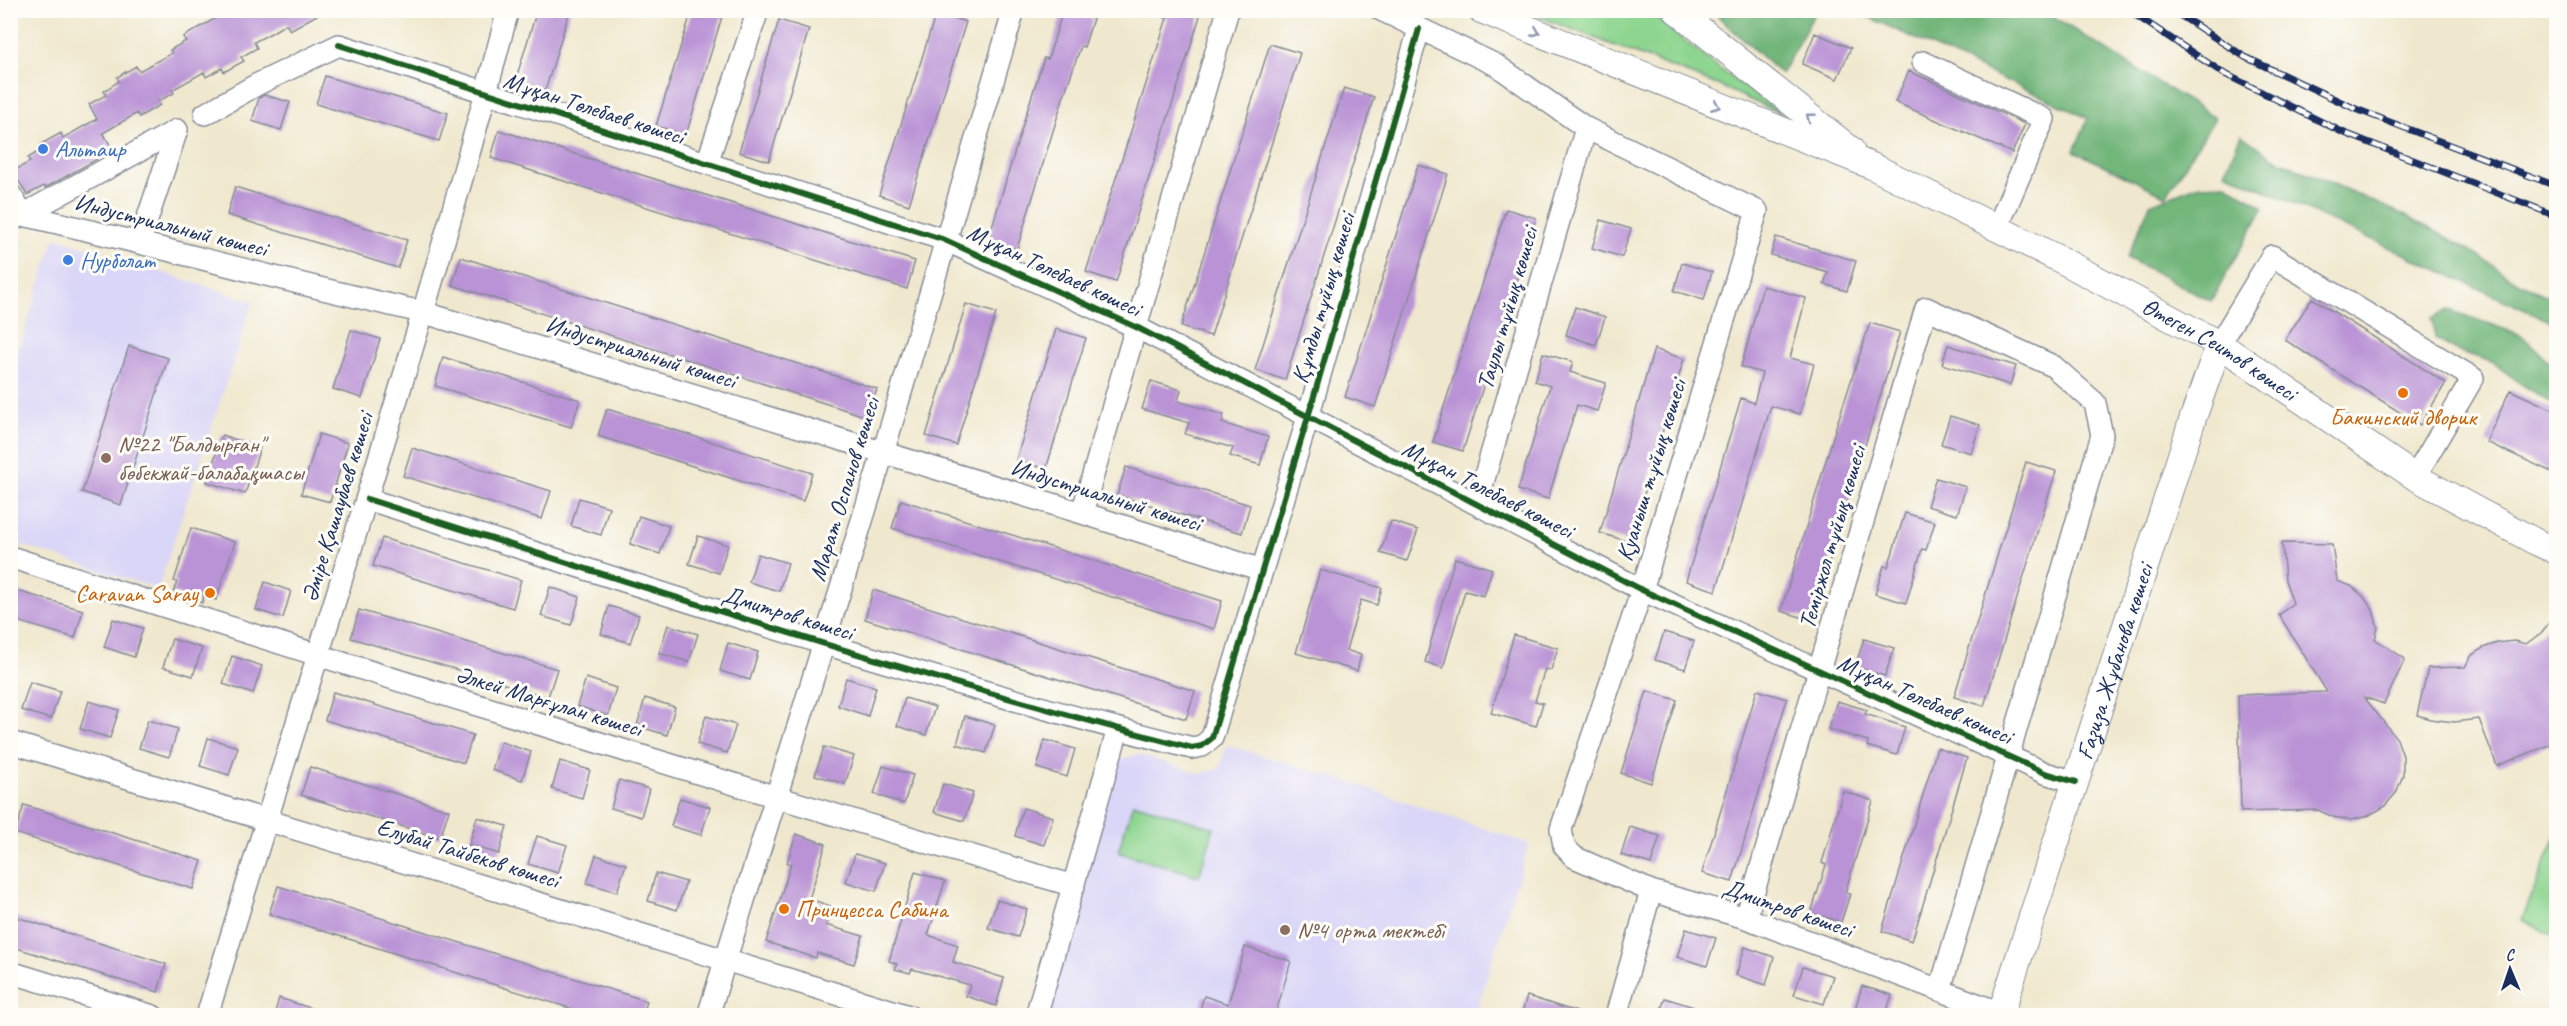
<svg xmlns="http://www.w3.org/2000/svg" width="2567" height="1026" viewBox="0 0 2567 1026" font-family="Caveat,sans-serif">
  <rect width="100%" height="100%" fill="#fdfcf7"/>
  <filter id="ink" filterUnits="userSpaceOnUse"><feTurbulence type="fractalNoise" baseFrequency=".0167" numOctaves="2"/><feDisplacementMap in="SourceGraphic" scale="12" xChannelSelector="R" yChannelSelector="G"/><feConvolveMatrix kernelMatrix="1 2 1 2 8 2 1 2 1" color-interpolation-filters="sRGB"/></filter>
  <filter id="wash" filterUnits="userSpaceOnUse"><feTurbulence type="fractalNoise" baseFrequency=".008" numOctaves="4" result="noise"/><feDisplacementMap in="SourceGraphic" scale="24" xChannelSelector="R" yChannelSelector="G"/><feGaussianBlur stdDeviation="1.35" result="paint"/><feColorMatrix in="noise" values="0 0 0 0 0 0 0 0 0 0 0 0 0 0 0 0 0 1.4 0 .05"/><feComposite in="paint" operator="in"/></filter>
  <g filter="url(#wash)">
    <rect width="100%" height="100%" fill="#f0e8ce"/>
    <path fill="#dad6f7" d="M55 237 253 302 158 589 11 542V373Z
      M1227 745 1359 785 1529 844 1475 1015 1042 1016 1116 761 1138 754 1201 774 1220 768Z"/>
    <path fill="#8ed590" stroke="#548277" stroke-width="1.5" d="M1524 11H1648L1721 70 1784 115 1720 86Z
      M1133 803 1214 828 1199 876 1118 852Z
      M2556 836V937L2522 920Z"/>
    <path fill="#72b67a" stroke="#46726c" stroke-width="1.5" d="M1712 11H1816L1781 74Z
      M1855 11H2044L2215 118 2166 196 2074 151 2088 118Z
      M2241 135 2276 159 2402 214 2465 247 2519 283 2556 300V324L2225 172Z
      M2226 184 2264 207 2211 301 2127 258 2150 204 2199 185Z
      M2449 310 2521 335 2556 368V406L2524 386 2492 362 2455 350 2435 338 2432 318Z"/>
    <g id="blocks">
      <path fill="#b993d5" d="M230 10H326L290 30 286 24 271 33 254 42 257 48 241 57 244 61 224 72 222 68 206 77 204 72 172 90 174 93 158 101 160 105 139 117 137 113 103 133 112 148 96 157 97 159 45 188 44 186 27 195 13 171 30 162 28 158 43 149 41 144 61 133 63 138 97 119 89 104 106 95 104 91 119 81 117 77 136 66 139 71 172 53 170 50 186 41 183 37Z
        M537 10H570L545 91 515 82Z
        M692 10H724L686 135 656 126Z
        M1063 10 1093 19 1084 47 1081 46 1064 95 1017 249 988 240 1028 108 1044 58 1048 59Z
        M1156 10H1202L1116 282 1086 272 1167 18 1155 14Z
        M936 13 966 22 909 205 879 195Z
        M779 20 809 29 769 161 739 152Z
        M1815 33 1851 48 1837 79 1802 64Z
        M1270 44 1300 53 1211 336 1181 327Z
        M1909 71 2025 124 2012 153 1895 102Z
        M325 76 448 113 439 141 316 104Z
        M1344 88 1374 97 1285 380 1255 370Z
        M264 95 290 102 281 130 252 121 259 98Z
        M499 130 915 261 907 289 491 158Z
        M1418 165 1448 174 1375 407 1345 397Z
        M235 187 407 240 398 268 227 215Z
        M1506 209 1536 218 1463 451 1433 442Z
        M1601 220 1631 229 1622 257 1592 248Z
        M1776 237 1856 261 1847 291 1824 284 1828 272 1771 255Z
        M461 257 877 389 868 417 452 285Z
        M1682 263 1712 272 1704 300 1674 291Z
        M1763 286 1806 298 1790 358 1814 364 1800 414 1771 406 1716 591 1686 581 1741 398 1754 403 1762 373 1741 367Z
        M2312 298 2446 383 2420 425 2285 340Z
        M966 304 996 313 956 445 926 436Z
        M1575 307 1605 317 1596 345 1566 335Z
        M1870 323 1900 332 1811 620 1781 611 1836 427Z
        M1056 329 1086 338 1046 469 1016 460Z
        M351 330 380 339 362 398 333 389Z
        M1948 345 2016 366 2010 385 1942 364Z
        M129 346 168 358 121 505 82 492Z
        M1654 349 1684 359 1630 542 1600 533Z
        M1543 353 1573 362 1570 372 1606 383 1597 411 1577 405 1548 499 1518 490 1550 386 1535 381Z
        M443 357 580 400 571 427 435 386Z
        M1151 381 1181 390 1178 401 1224 415 1222 423 1268 437 1260 465 1230 456 1233 448 1185 434 1189 423 1142 409Z
        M2510 390 2556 411V474L2486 442Z
        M607 409 812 473 803 501 598 436Z
        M1950 416 1980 425 1971 453 1941 444Z
        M319 434 348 443 330 502 301 494Z
        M222 435 260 448 245 494 207 482Z
        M412 448 551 491 542 519 403 476Z
        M2026 462 2056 471 1984 706 1954 697Z
        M1126 467 1250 505 1242 533 1117 495Z
        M1936 478 1966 487 1957 515 1927 506Z
        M579 498 609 507 601 535 571 526Z
        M901 500 1222 601 1214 629 892 528Z
        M1905 513 1935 522 1926 550 1922 549 1906 603 1875 594 1884 566 1888 567Z
        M639 516 669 526 660 554 630 544Z
        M1391 521 1418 530 1407 561 1380 553Z
        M191 528 235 542 216 600 204 596 202 603 173 593 177 582 174 581Z
        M698 536 728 545 719 573 689 564Z
        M382 538 521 580 513 608 373 566Z
        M2282 543 2332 544 2337 581 2351 586 2363 596 2373 610 2378 628 2375 639 2405 659 2384 704 2364 697 2397 739 2403 756V775L2396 793 2384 807 2368 816 2351 820 2333 817 2318 810 2241 812 2238 695 2327 692 2279 615 2293 603 2285 580Z
        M758 554 788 563 779 591 749 582Z
        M1455 558 1492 569 1484 596 1465 591 1443 668 1425 662Z
        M1320 570 1382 588 1377 605 1361 600 1346 650 1361 655 1357 671 1296 653Z
        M265 582 291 591 283 618 256 610Z
        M550 587 580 597 571 625 541 616Z
        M10 589 83 610 75 638 10 619Z
        M873 590 1195 691 1186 719 865 619Z
        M609 606 639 615 630 643 601 634Z
        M359 610 557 669 548 697 351 638Z
        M2556 614V687L2549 692 2556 710V742L2497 766 2479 719 2454 722 2430 719 2417 715 2428 668 2465 667 2472 655 2483 648 2497 643 2514 641 2526 644 2541 633Z
        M113 619 143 628 134 657 104 647Z
        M668 625 698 634 689 662 659 653Z
        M1664 632 1694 641 1685 669 1655 660Z
        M1514 635 1558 648 1551 670 1545 669 1535 701 1543 703 1536 726 1491 713Z
        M172 639 202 648 193 676 163 667Z
        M1864 639 1894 648 1885 676 1855 667Z
        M728 643 758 652 750 680 720 671Z
        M232 656 262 666 253 694 223 684Z
        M586 678 616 688 608 716 577 706Z
        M846 678 876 687 868 716 838 706Z
        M30 682 60 691 51 719 21 710Z
        M1757 690 1787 699 1732 882 1702 873Z
        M1647 691 1677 700 1651 783 1621 773Z
        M333 692 473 735 464 763 325 720Z
        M645 698 675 707 667 735 637 726Z
        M905 698 935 707 926 735 897 726Z
        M89 701 119 710 110 738 80 729Z
        M1837 701 1867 710 1865 714 1905 727 1897 755 1867 746 1868 741 1828 729Z
        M706 716 736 725 727 753 697 744Z
        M965 716 995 725 986 753 957 744Z
        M148 720 178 729 169 757 139 748Z
        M208 738 238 747 229 775 200 766Z
        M1045 740 1075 749 1067 777 1037 768Z
        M501 742 531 752 522 780 492 770Z
        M824 747 854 756 845 784 815 775Z
        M1937 748 1967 758 1912 941 1882 931Z
        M560 761 590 770 582 798 552 789Z
        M883 766 913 775 904 804 874 794Z
        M310 767 449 810 440 838 301 795Z
        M619 780 649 789 641 817 611 808Z
        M943 784 973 793 964 821 934 812Z
        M1843 791 1873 801 1845 893 1850 894 1841 922 1811 913 1826 865 1822 863Z
        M680 798 710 807 701 835 671 826Z
        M24 805 202 861 193 889 15 833Z
        M1023 808 1053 817 1044 845 1015 836Z
        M477 817 507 826 499 854 469 845Z
        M1630 827 1660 836 1651 864 1621 855Z
        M796 834 826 844 809 899 831 906 826 925 863 936 854 964 817 953 816 958 766 942 791 864 787 863Z
        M537 836 567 845 558 873 528 864Z
        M855 854 885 863 876 891 846 882Z
        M596 855 626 864 617 892 587 883Z
        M915 872 945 881 928 935 958 945 953 962 1004 978 996 1006 966 996 970 985 912 969 910 973 895 969 897 964 889 961Z
        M656 873 686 882 677 910 648 901Z
        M278 886 647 1001 643 1016H595L269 914Z
        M997 900 1027 909 1018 937 988 928Z
        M10 915 166 964 158 992 10 946Z
        M1686 929 1716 938 1707 966 1677 957Z
        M1245 947 1291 961 1275 1016H1198L1204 996 1228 1004Z
        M1745 947 1774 957 1766 985 1736 975Z
        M1803 967 1833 976 1824 1004 1794 995Z
        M1862 986 1892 995 1885 1016H1853Z
        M1527 996 1577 1012V1016H1521Z
        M279 998 323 1012 322 1016H274Z
        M1665 998 1710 1012V1016H1659Z"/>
    </g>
  </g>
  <g filter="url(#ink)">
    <use href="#blocks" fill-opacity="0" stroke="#868c96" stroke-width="1.5"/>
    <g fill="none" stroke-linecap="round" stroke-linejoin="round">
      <g stroke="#868c96" stroke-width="24">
        <path id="minor" d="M1381 10 1496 65 1586 128 1757 211 1642 590 1561 829 1564 846 1574 857 1651 891 1746 918 2001 1013
          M1923 62 2044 119 1997 228
          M205 114 258 84 339 45 945 240 1136 327 1642 590 2045 773 2076 782
          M707 163 758 10
          M10 194 23 215C156 245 288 283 422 312L1082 513 1262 570
          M19 217 177 130
          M140 241 177 130
          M2219 344 2272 256 2473 378 2415 477
          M367 499C641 586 914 677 1192 748L1202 746 1212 738 1308 417 1419 29
          M1477 503 1586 128
          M1082 513 1228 10
          M10 557C364 671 718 781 1074 886
          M10 742 909 1016
          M1746 918 1926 308 2053 366 2095 403 2102 435 1940 990
          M10 972 153 1016
          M207 1016C307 681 419 349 508 10
          M708 1016 883 453 1014 10
          M1036 1016 1118 729
          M1616 1016 1651 891"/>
      </g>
      <g stroke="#868c96" stroke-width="28">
        <g id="major">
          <path id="s1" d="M1481 10 1872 166 2063 261 2219 344 2415 477 2536 542 2556 551"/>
          <path d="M1676 10 1851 150"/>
          <path id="s2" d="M2000 1016 2193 418 2219 344"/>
        </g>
      </g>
      <use href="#minor" stroke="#fff" stroke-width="21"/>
      <use href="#major" stroke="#fff" stroke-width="26"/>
      <g stroke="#1b2f5e" stroke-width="7">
        <path id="rail" d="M2128 10 2223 73 2342 132 2556 216
          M2172 10 2245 57 2356 109 2556 186"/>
      </g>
      <use href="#rail" stroke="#fdfcf7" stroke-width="4.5" stroke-dasharray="14" stroke-linecap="butt"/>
      <g stroke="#fdfcf7" stroke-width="10">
        <path id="cycleway" d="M339 45 945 240 1136 327 1642 590 2045 773 2076 782
          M367 499C641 586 914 677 1192 748L1202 746 1212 738 1308 417 1419 29"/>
      </g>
      <use href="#cycleway" stroke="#1b5e20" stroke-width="6"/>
    </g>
    <defs><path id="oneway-chevron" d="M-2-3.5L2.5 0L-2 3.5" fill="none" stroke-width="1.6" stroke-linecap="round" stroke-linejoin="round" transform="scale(1.5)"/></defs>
    <g stroke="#8d97ae">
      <use href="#oneway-chevron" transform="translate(1536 32) rotate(22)"/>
      <use href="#oneway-chevron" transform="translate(1716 106) rotate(22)"/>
      <use href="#oneway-chevron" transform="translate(1810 117) rotate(-142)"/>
    </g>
  </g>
  <g fill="#3f7fe0" stroke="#fdfcf7" stroke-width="2">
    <circle cx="43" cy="149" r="6"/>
    <circle cx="68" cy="260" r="6"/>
  </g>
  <g fill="#e8710a" stroke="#fdfcf7" stroke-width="2">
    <circle cx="2403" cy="393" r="6"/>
    <circle cx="210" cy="593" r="6"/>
    <circle cx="784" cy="909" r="6"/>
  </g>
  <g fill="#8d6e63" stroke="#fdfcf7" stroke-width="2">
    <circle cx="106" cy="458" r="6"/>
    <circle cx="1285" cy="930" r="6"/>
  </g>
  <g text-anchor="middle" stroke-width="6" stroke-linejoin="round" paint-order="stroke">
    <g font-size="24" fill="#1b2f5e" stroke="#fdfcf7">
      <text transform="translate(594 108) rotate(18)" y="8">Мұқан Төлебаев көшесі</text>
      <text transform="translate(171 225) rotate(14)" y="8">Индустриальный көшесі</text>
      <text transform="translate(1054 270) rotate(25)" y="8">Мұқан Төлебаев көшесі</text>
      <text transform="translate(1323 298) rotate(-74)" y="8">Құмды тұйық көшесі</text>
      <text transform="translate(1507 308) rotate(-74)" y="8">Таулы тұйық көшесі</text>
      <text dy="8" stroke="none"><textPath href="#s1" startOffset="814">Өтеген Сеитов көшесі</textPath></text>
      <text transform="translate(641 352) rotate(17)" y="8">Индустриальный көшесі</text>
      <text transform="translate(1651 470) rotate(-73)" y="8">Қуаныш тұйық көшесі</text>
      <text transform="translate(844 489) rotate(-73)" y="8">Марат Оспанов көшесі</text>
      <text transform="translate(1488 489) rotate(27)" y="8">Мұқан Төлебаев көшесі</text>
      <text transform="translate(1106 495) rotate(17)" y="8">Индустриальный көшесі</text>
      <text transform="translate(337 507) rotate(-73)" y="8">Әміре Қашаубаев көшесі</text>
      <text transform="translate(1832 537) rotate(-74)" y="8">Теміржол тұйық көшесі</text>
      <text transform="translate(788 613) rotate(17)" y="8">Дмитров көшесі</text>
      <text dy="8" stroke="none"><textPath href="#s2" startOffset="372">Ғазиза Жұбанова көшесі</textPath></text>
      <text transform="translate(1925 699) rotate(24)" y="8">Мұқан Төлебаев көшесі</text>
      <text transform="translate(549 701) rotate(17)" y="8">Әлкей Марғұлан көшесі</text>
      <text transform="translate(468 853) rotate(17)" y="8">Елубай Тайбеков көшесі</text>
      <text transform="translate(1788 908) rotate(19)" y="8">Дмитров көшесі</text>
    </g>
    <g font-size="24" fill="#366cbe" stroke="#fdfcf7" text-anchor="start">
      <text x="55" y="157">Альтаир</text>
      <text x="80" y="268">Нурболат</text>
    </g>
    <g font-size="24" fill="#c56008" stroke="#fdfcf7">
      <text x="2403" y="425">Бакинский дворик</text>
      <text x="198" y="601" text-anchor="end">Caravan Saray</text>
      <text x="796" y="917" text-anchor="start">Принцесса Сабина</text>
    </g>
    <g font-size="24" fill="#785e54" stroke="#fdfcf7" text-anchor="start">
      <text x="118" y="452">№22 "Балдырған"<tspan x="118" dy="28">бөбекжай-балабақшасы</tspan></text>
      <text x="1297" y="938">№4 орта мектебі</text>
    </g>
  </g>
  <rect width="2567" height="1026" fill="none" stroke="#fdfcf7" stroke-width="36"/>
  <g transform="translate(2510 969) rotate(358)" stroke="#fdfcf7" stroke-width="4.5" paint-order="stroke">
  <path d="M0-4.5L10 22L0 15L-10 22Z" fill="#1b2f5e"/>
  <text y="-9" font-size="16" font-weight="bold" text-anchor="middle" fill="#1b2f5e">С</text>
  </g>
</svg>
